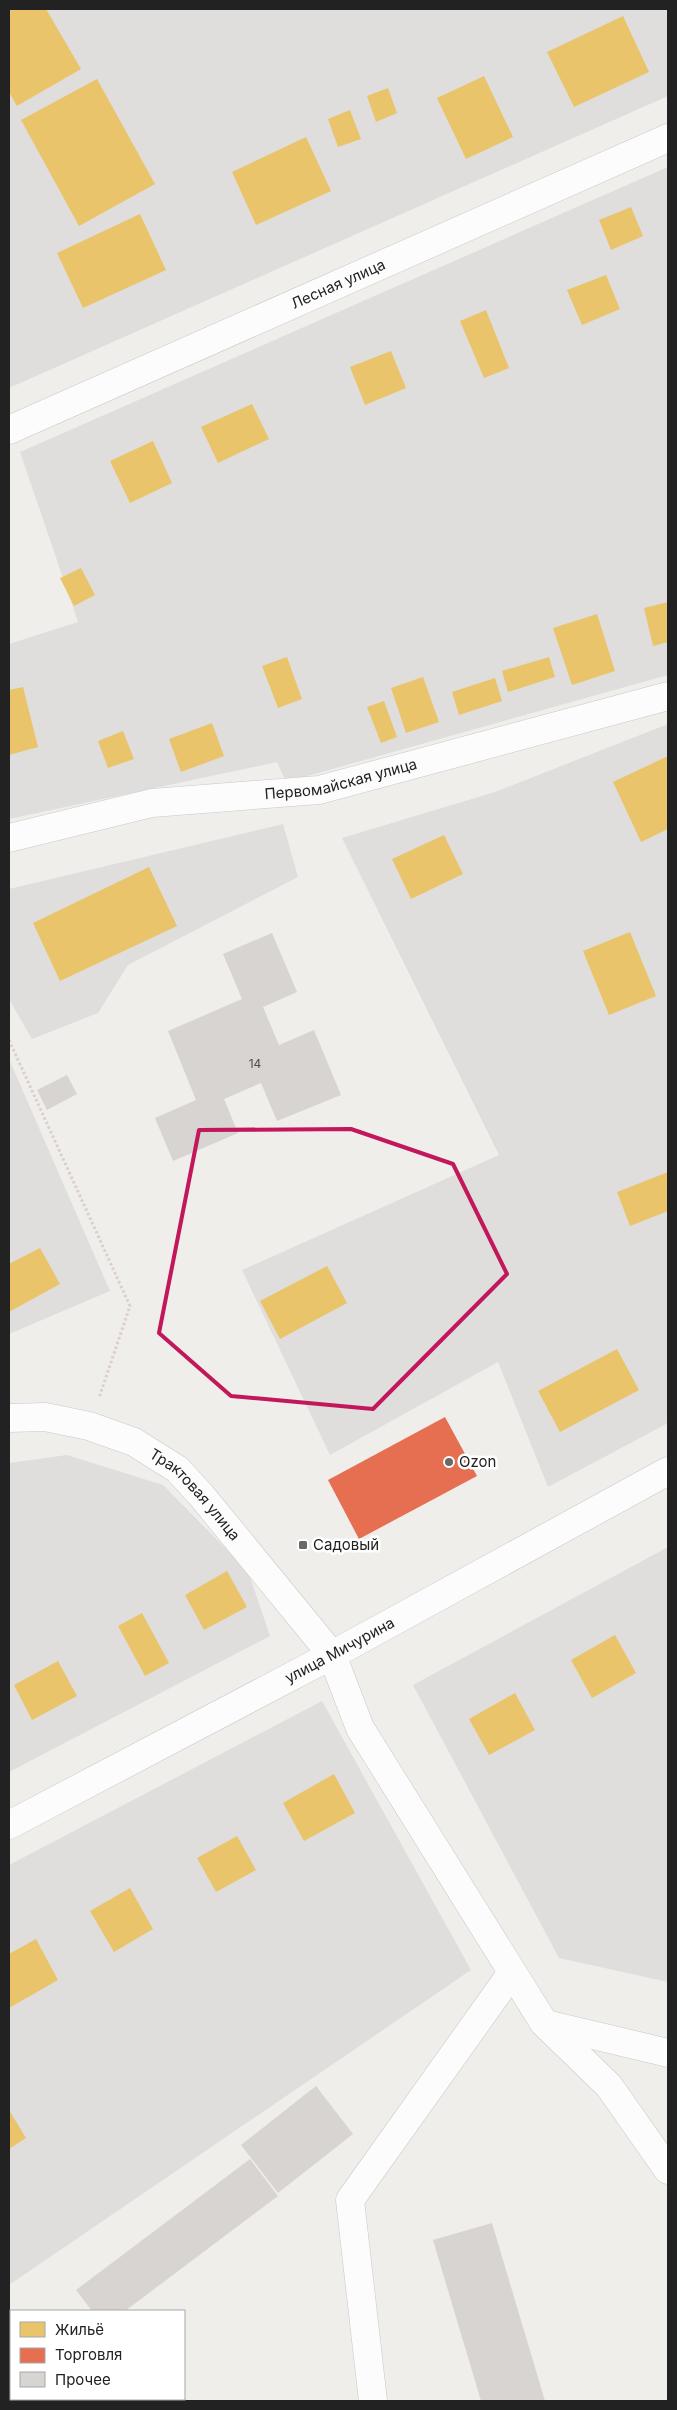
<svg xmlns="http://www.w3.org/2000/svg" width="677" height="2410" viewBox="0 0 677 2410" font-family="Inter,sans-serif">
  <rect width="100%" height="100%" fill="#f0eeeb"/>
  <path fill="#dfdedc" d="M9 9H668V96L9 388Z
    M668 167V675L286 782 277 762 9 819V644L78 622 20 452Z
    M668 724V1423L548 1487 498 1362 330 1455 242 1270 499 1155 342 838 495 792Z
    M283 824 298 877 128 965 98 1013 32 1039 9 999V889Z
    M9 1059 110 1291 9 1334Z
    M67 1455 163 1485 248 1571 270 1636 9 1772V1463Z
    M668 1547V1982L559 1958 413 1685Z
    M322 1701 471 1970 9 2285V1865Z"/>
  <path fill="#e9c46a" d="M9 9H46L81 69 17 106 9 92Z
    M623 16 649 72 574 107 547 52Z
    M484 76 513 137 466 159 437 98Z
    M97 79 155 184 79 226 21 120Z
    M388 88 397 113 376 122 367 96Z
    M350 110 361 139 338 147 328 119Z
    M306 137 331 191 256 225 232 172Z
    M631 207 643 236 611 250 599 220Z
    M140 214 166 270 83 308 57 253Z
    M606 275 620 309 582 325 567 290Z
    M486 310 509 368 484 378 460 321Z
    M391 351 406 388 365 405 350 367Z
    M252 404 269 439 218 463 201 427Z
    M153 441 172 483 130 503 110 461Z
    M81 568 95 595 74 606 60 578Z
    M668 602V642L653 646 644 608Z
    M597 614 615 671 572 685 553 628Z
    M287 657 302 699 278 708 262 666Z
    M549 657 555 677 508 692 502 671Z
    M423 677 439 722 406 733 391 688Z
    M495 678 502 701 459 715 452 692Z
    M23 687 38 747 9 755V690Z
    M384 701 397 737 381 743 367 707Z
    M212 723 224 756 181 772 169 739Z
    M123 731 134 759 108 768 98 741Z
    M668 756V829L641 842 613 782Z
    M444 835 463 874 411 899 392 859Z
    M149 867 177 926 60 981 33 923Z
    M630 932 656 996 609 1015 583 951Z
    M668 1172V1211L630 1226 617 1192Z
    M40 1248 60 1284 9 1312V1264Z
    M327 1266 347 1303 280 1339 260 1301Z
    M617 1349 639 1390 560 1432 538 1391Z
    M227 1571 247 1607 204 1630 185 1595Z
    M142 1613 169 1663 145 1676 118 1626Z
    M615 1635 636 1673 592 1698 571 1660Z
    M58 1661 77 1696 32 1720 14 1685Z
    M515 1693 535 1730 489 1755 469 1719Z
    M334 1774 355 1813 304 1841 283 1803Z
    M237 1836 256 1870 216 1892 197 1858Z
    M130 1888 153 1929 114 1952 90 1911Z
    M36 1939 58 1980 9 2008V1954Z
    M9 2110 26 2138 9 2149Z"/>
  <path fill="#e76f51" d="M445 1417 477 1476 359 1539 328 1480Z"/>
  <path fill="#d7d4d2" d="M272 933 297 992 263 1007 279 1045 314 1030 341 1095 277 1121 261 1083 224 1099 238 1133 173 1161 155 1118 196 1100 168 1031 242 999 223 954Z
    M67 1075 77 1094 47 1110 37 1090Z
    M316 2086 353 2134 278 2193 241 2145Z
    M250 2159 278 2196 125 2311H92L76 2290Z
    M492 2223 545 2401H481L433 2240Z
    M32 2399H138L141 2401H34Z"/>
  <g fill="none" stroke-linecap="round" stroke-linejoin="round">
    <g stroke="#c9c8c7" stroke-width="29">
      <g id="minor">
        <path id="s1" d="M9 430 668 138"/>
        <path id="s2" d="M9 838 152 803 319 790 668 696"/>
        <path id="s3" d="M9 1418 45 1417 89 1426 134 1442 177 1469 201 1495 332 1655 360 1728 544 2023 609 2086 668 2170"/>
        <path id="s4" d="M9 1825 332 1655 668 1471"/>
        <path d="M546 2024 668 2053"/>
        <path d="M373 2401 350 2200 511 1974"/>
      </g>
    </g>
    <path stroke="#dccecd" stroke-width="3" stroke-dasharray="2.5 2.5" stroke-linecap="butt" d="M9 1040 130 1306 99 1398"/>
    <use href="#minor" stroke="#fdfcfc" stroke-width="28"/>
  </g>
  <path fill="none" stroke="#c2185b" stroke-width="4" stroke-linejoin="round" d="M351 1129 453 1164 507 1274 373 1409 231 1396 159 1333 199 1130Z"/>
  <g fill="#6a6968" stroke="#fff" stroke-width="2">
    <circle cx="449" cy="1462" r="5"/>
    <rect x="298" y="1540" width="10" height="10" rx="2.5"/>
  </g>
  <g text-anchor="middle" stroke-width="5" stroke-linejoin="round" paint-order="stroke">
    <g font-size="12" fill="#4f4e4e">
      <text x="255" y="1068">14</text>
    </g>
    <g font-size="15" fill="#222" stroke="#fff">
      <text dy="5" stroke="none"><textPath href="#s1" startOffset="360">Лесная улица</textPath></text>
      <text dy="5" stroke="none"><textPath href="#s2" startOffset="338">Первомайская улица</textPath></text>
      <text dy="5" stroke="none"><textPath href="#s3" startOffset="210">Трактовая улица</textPath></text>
      <text dy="5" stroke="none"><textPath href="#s4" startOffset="374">улица Мичурина</textPath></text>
    </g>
    <g font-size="15" fill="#222" stroke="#fff" text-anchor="start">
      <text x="459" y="1467">Ozon</text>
      <text x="313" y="1550">Садовый</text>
    </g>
  </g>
  <rect width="677" height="2410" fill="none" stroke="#222222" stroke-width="20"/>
  <rect x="10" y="2310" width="175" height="90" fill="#ffffff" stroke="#a7a7a7"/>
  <rect x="20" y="2322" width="25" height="15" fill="#e9c46a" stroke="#a7a7a7"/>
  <text x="55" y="2335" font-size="15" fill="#222222">Жильё</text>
  <rect x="20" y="2348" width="25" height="15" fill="#e76f51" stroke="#a7a7a7"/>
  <text x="55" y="2360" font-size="15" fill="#222222">Торговля</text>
  <rect x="20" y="2372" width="25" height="15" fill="#d7d4d2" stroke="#a7a7a7"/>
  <text x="55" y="2385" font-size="15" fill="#222222">Прочее</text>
</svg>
